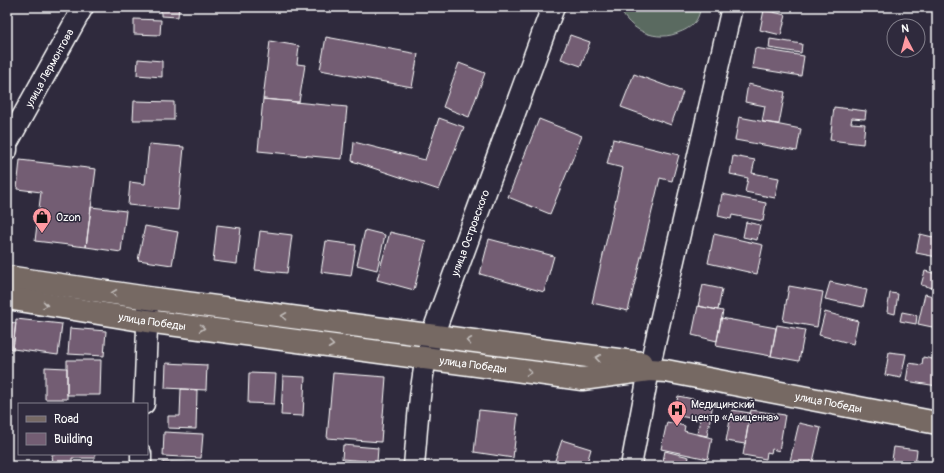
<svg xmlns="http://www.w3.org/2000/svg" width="944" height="473" viewBox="0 0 944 473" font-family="Pangolin,sans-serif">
  <rect width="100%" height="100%" fill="#2f2a3d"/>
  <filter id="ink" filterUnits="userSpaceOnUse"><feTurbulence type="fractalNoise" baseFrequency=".025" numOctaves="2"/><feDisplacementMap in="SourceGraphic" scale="8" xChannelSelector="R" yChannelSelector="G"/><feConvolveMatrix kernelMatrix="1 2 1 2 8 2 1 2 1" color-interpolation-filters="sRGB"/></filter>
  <g filter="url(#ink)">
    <path fill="#5a6a61" stroke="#acb4b0" d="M619 7H701C700 11 699 15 697 19 694 25 686 30 680 32 657 43 629 31 619 7Z"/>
    <path fill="#735d73" stroke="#fff" d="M161 7H179L178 17 161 16Z
      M764 10 786 15 781 35 760 30Z
      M134 19 161 20 160 35 134 34Z
      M570 35 590 42 581 66 561 59Z
      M326 37 418 54 412 87 320 70Z
      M770 39 802 44 801 53 769 48Z
      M270 41 299 46 297 64 305 65 299 102 263 99Z
      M755 48 804 56 801 76 752 68Z
      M138 59 162 61V77L137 75Z
      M459 63 485 73 469 117 443 107Z
      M634 74 683 92 671 125 621 107Z
      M748 84 785 92 779 124 762 122 765 106 745 102Z
      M263 99 347 107 342 159 258 151Z
      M134 101 174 102V120H133Z
      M834 107 866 111 865 119 852 118 851 123 865 124 863 144 830 140Z
      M739 117 801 129 797 151 735 140Z
      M439 118 464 127 439 190 352 161 354 142 425 160Z
      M539 119 582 136 550 214 508 197Z
      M613 139 679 155 672 181 660 178 628 311 592 303 623 168 607 164Z
      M149 144 184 147 178 210 128 205 130 182 145 184Z
      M733 156 755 160 752 173 779 178 775 198 745 192 748 178 730 174Z
      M20 160 96 169 86 247 35 241 41 192 17 189Z
      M722 194 766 203 763 221 732 215 731 219 718 216Z
      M91 207 126 211 121 252 86 247Z
      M746 222 760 225 757 240 743 237Z
      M217 225 241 228 237 264 213 261Z
      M145 226 178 232 172 265 138 260Z
      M365 230 385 235 377 270 357 265Z
      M260 231 292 235 287 273 255 270Z
      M390 232 426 241 414 290 377 280Z
      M714 234 763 245 757 274 708 263Z
      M920 234 937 238V257L916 253Z
      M489 239 554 256 544 292 480 274Z
      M326 241 356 245 351 276 321 272Z
      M925 271 937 274V289L921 285Z
      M830 282 867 290 863 307 825 299Z
      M703 285 722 289 718 310 698 306Z
      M789 286 823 292 817 327 783 321Z
      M890 293 898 294 895 314 887 312Z
      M925 294 937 297V328L918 324Z
      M698 306 723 311 717 341 692 335Z
      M825 312 858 321 853 344 819 335Z
      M902 312 917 315 916 324 900 321Z
      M721 318 776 328 771 356 716 346Z
      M16 319 62 324 58 355 13 349Z
      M7 322 16 323 13 349H7Z
      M777 325 805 330 799 361 771 356Z
      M70 328 106 331 104 356 68 354Z
      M889 352 906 354 901 378 885 375Z
      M923 357 937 360V386L906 381 909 363 922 365Z
      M67 360H101L100 395H67Z
      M166 363 207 365 206 390 165 388Z
      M45 367 67 368V399H45Z
      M249 373 276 374 274 404 248 403Z
      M333 373 386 377 381 442 327 438Z
      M283 376 305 377 303 416 281 415Z
      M181 389 197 390 196 429 168 428V416H180Z
      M678 396 713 403 707 436 697 434 700 420 674 415Z
      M479 410 518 414 513 458 474 452Z
      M732 410 750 413 745 444 726 441Z
      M751 410 785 415 779 451 772 449 771 453 767 452 766 459 743 455Z
      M667 422 685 426 684 431 712 438 708 459 661 449Z
      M799 423 821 428 812 466 790 461Z
      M164 432 203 434 201 458 163 456Z
      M562 440 591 449 586 466H553Z
      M343 445 378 448 377 462 342 459Z
      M894 447 917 450 915 466H891Z
      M665 451 689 457 687 466H662Z
      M52 454H95V458H72V465H53Z
      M163 462 186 463V466H163Z"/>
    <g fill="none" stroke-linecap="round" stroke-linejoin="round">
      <g stroke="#fff" stroke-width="23">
        <g id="minor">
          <path id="s1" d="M7 150V144L83 7"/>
          <path d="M144 404 148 304"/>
          <path d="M141 466V454"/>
          <path d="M414 466C418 422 419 378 432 336"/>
          <path d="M631 466 650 365 732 7"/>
        </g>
      </g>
      <g stroke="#fff" stroke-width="25">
        <g id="tertiary">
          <path id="s2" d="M432 336 553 7"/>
        </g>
      </g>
      <g stroke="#fff" stroke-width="25">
        <g id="primary">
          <path d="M7 277 148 298 641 363"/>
          <path id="s3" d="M7 298 147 321 582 379 649 370 666 371 937 423"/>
        </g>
      </g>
      <use href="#minor" stroke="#2f2a3d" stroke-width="20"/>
      <use href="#tertiary" stroke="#2f2a3d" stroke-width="22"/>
      <use href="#primary" stroke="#766964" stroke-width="22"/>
    </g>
    <defs><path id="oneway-chevron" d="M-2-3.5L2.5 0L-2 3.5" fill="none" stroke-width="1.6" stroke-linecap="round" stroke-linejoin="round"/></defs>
    <g stroke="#c1bcb9">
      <use href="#oneway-chevron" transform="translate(114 293) rotate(-172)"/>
      <use href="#oneway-chevron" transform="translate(45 305) rotate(9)"/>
      <use href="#oneway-chevron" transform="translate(284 316) rotate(-172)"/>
      <use href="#oneway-chevron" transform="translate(202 328) rotate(7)"/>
      <use href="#oneway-chevron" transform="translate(469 341) rotate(-172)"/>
      <use href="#oneway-chevron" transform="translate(331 345) rotate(7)"/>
      <use href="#oneway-chevron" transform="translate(598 358) rotate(-172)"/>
      <use href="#oneway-chevron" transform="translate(529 372) rotate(8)"/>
    </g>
  </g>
  <defs>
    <g id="shop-pin" transform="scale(1)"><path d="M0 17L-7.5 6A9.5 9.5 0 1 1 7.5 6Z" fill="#ff9aa2" stroke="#2f2a3d"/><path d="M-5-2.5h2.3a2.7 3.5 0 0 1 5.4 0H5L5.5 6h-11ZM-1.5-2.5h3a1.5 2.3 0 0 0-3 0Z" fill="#111"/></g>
    <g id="hospital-pin" transform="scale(1)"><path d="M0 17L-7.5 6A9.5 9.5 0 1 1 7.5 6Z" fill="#ff9aa2" stroke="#2f2a3d"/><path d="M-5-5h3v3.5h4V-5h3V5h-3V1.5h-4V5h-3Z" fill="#111"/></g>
  </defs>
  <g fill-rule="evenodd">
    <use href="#shop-pin" x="42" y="217"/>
    <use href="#hospital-pin" x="677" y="410"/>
  </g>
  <g text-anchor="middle" stroke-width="3" stroke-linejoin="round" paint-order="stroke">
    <g font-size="11" fill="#fff" stroke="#2f2a3d">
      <text dy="4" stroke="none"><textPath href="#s1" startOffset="93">улица Лермонтова</textPath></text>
      <text dy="4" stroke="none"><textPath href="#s2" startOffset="110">улица Островского</textPath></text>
      <text dy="4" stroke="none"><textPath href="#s3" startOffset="147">улица Победы</textPath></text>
      <text dy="4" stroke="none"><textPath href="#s3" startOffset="471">улица Победы</textPath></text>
      <text dy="4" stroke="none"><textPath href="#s3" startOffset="831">улица Победы</textPath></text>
    </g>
    <g font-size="11" fill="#fff" stroke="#2f2a3d" text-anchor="start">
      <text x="56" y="221">Ozon</text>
      <text x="691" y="408">Медицинский<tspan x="691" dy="13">центр «Авиценна»</tspan></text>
    </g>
  </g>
  <rect width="944" height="473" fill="none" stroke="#2f2a3d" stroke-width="24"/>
  <rect x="12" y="12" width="920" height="449" fill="none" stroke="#fff" stroke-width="1.5" filter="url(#ink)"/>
  <rect x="18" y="403" width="130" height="52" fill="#2f2a3d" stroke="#827f8b"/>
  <rect x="26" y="416" width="20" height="6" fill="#766964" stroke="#827f8b"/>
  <text x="54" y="423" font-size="12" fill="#ffffff">Road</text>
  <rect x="26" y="433" width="20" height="12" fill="#735d73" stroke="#827f8b"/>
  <text x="54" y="443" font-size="12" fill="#ffffff">Building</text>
  <g transform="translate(906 38) rotate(354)"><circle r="19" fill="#2f2a3d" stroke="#827f8b"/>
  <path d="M0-3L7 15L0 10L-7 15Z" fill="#ff9aa2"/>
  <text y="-6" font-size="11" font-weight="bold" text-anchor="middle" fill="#ffffff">N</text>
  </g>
</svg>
